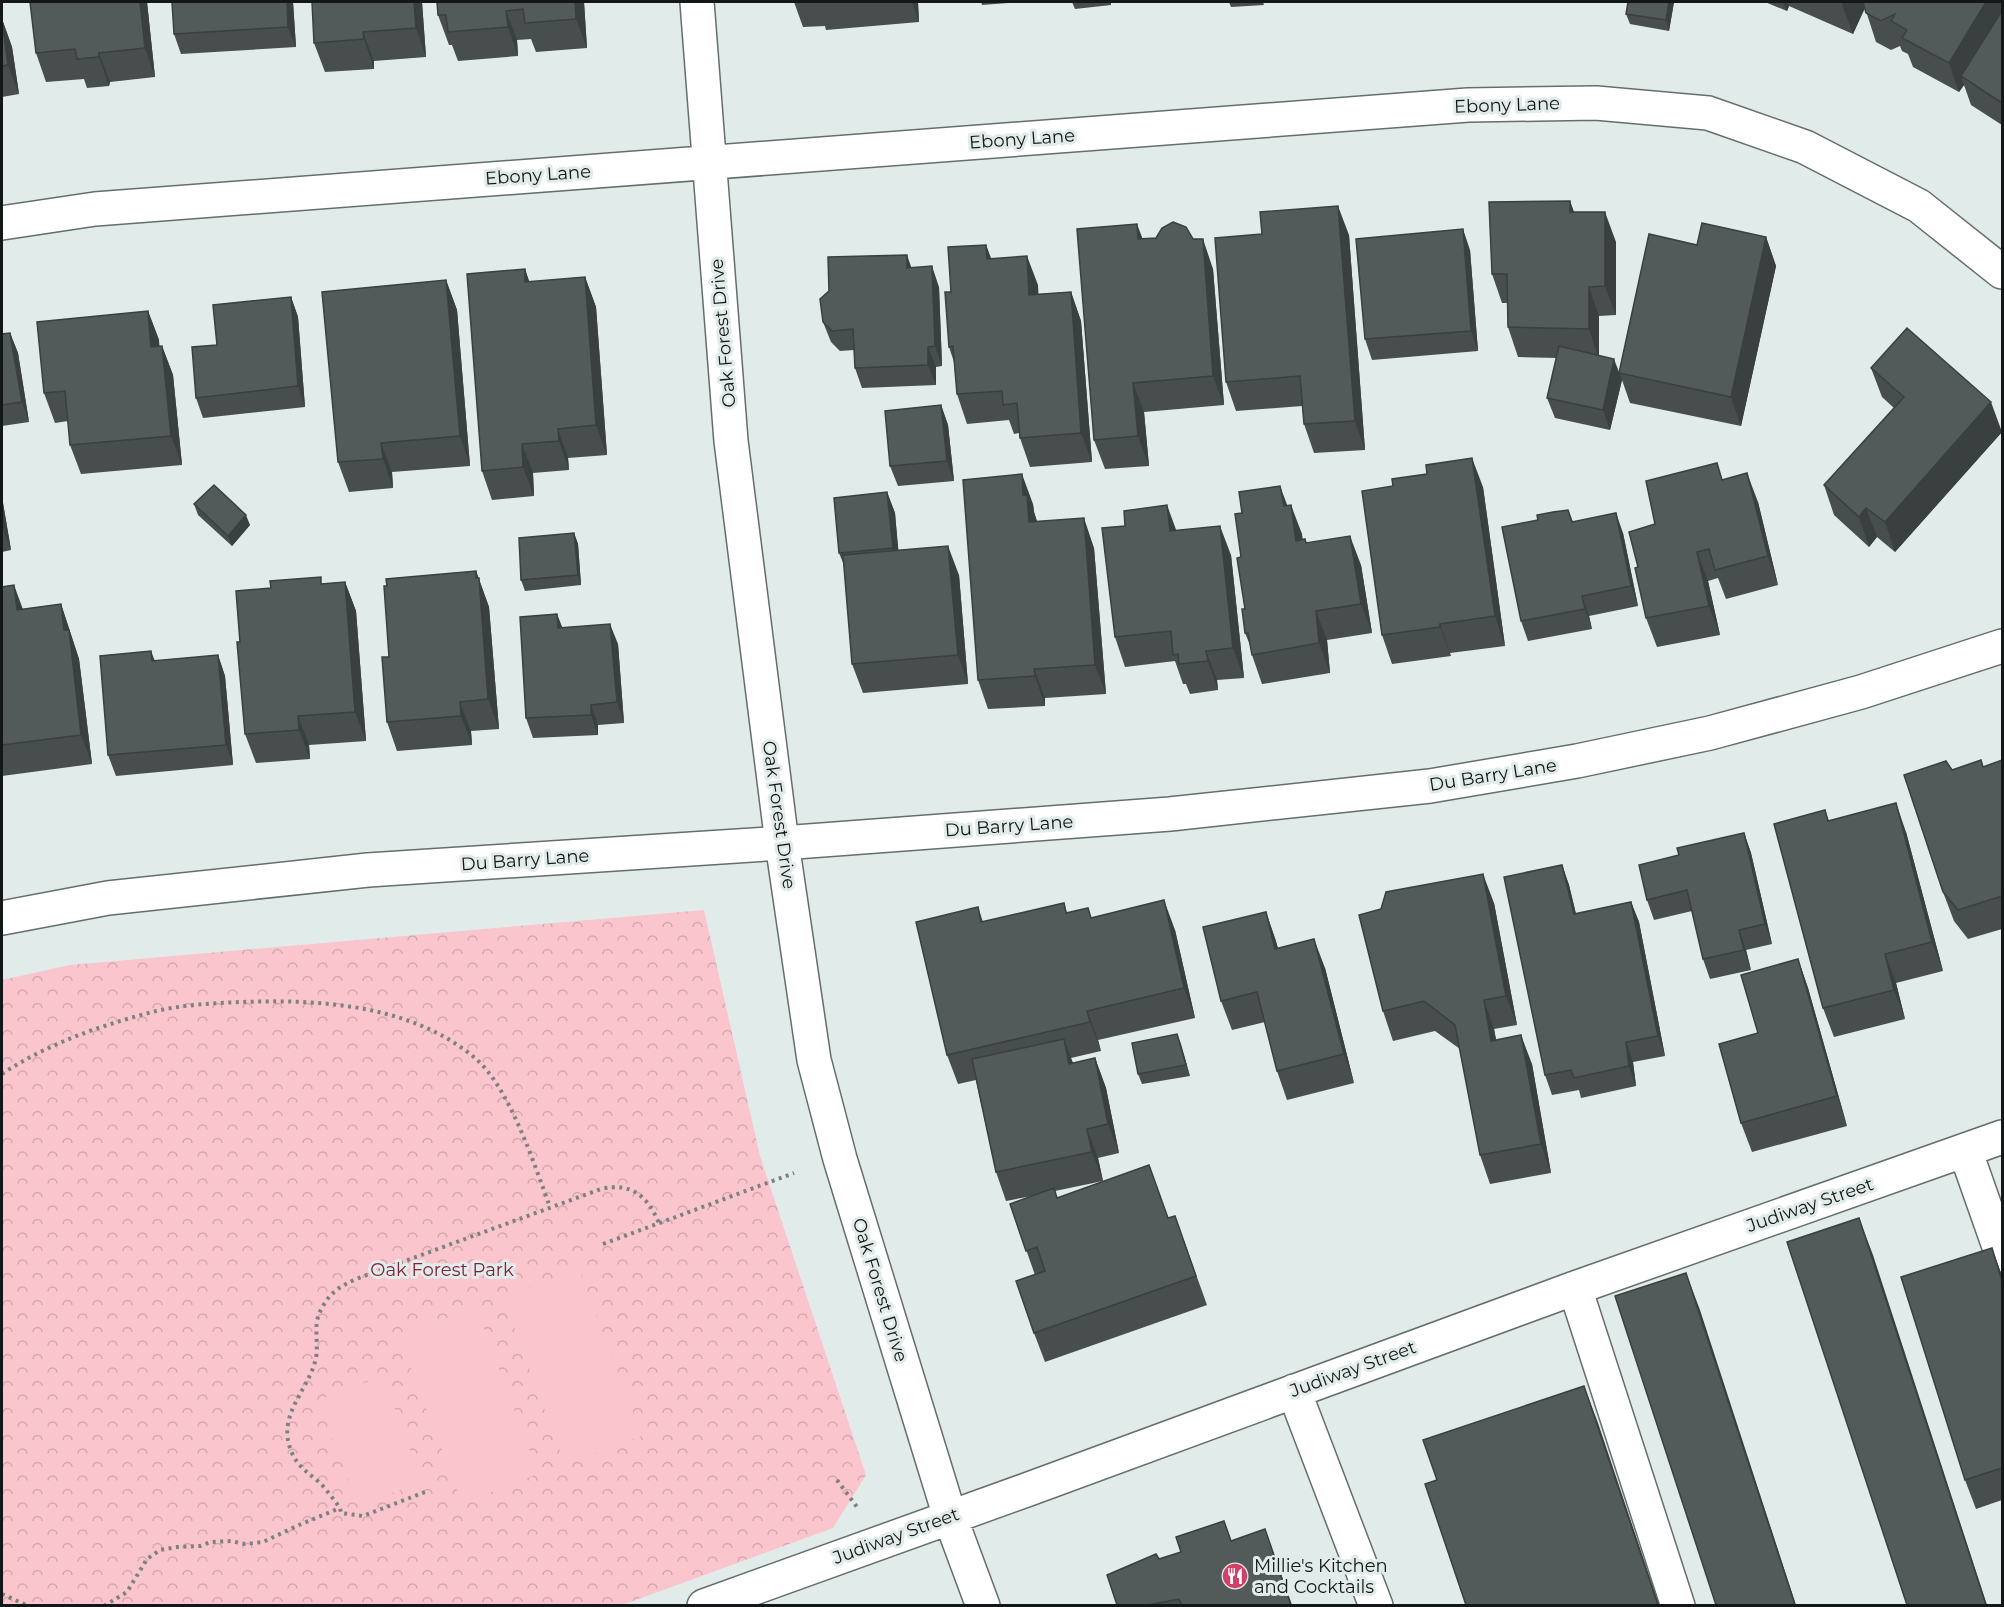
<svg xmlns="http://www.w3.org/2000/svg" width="2004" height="1607" viewBox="0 0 2004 1607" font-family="Montserrat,sans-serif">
  <defs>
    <pattern id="park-crowns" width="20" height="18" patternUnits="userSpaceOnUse" patternTransform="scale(1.5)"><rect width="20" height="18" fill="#fac5cc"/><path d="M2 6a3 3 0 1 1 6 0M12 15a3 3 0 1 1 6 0" fill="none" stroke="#d5a8ae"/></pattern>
  </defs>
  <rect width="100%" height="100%" fill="#e1ebea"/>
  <path fill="url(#park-crowns)" d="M704 910 760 1156 866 1475 833 1528 622 1605H2V980L70 965Z"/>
  <path fill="#fac5cc" d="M579 1269 642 1436 565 1465 503 1297Z
    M476 1307 538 1474 462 1503 399 1336Z
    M383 1376 422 1482 358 1506 318 1400Z"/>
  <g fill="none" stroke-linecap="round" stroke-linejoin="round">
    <g stroke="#656e6d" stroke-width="36">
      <path id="minor" d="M697 2 731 441 782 843 814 1060 840 1159 950 1517 983 1606
        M2 223 95 209 1468 105 1596 103 1708 113 1805 147 1919 206 2002 272
        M2 918 108 898 368 870 782 843 1170 814 1430 786 1577 761 1710 733 1861 692 2002 646
        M1965 1150 2002 1255
        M1575 1288 1678 1606
        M1294 1391 1376 1606
        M704 1606 1029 1489 1575 1288 2002 1137"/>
    </g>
    <path stroke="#7c8282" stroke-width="4" stroke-dasharray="3 4.5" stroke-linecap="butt" d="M2 1074C47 1044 99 1026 152 1012 181 1005 212 1003 242 1002 321 999 412 1005 475 1058 510 1088 534 1164 550 1207
      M603 1244 794 1173
      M837 1480 857 1507
      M425 1492 363 1516 341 1513 340 1508C334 1500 327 1490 320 1483 309 1473 298 1467 292 1453 275 1415 309 1391 316 1358 319 1340 312 1324 322 1308 330 1292 341 1286 356 1279L601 1189C632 1182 647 1196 659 1223
      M2 1594 28 1606
      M104 1606 127 1592 147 1559 160 1550 177 1547 200 1546 211 1542 231 1541 245 1544 263 1542 299 1525 340 1508"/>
    <use href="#minor" stroke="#fff" stroke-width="33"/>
  </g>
  <path fill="#474e4d" d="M30 2H147L155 77 110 82 109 86 87 88 84 79 46 82 36 53Z
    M172 2H293L296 47 181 54 174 34Z
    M422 2 426 57 374 61V69L325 72 314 43Z
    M437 2H584L587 48 536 52 531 39 517 40 518 56 458 61 452 45H449L438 15Z
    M794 2H918L919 22 826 30 825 26 803 27Z
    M981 2H1022L982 5Z
    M1072 2H1111V5L1075 9Z
    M1229 2H1263L1264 5 1231 7Z
    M1628 2H1674L1669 31 1630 24 1626 14Z
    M1765 2H2002V125L1971 105 1964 85 1959 92 1913 67 1908 54 1902 51 1900 46 1891 50 1876 42 1865 8 1853 34 1789 6 1787 11Z
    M2 19 12 47 19 94 2 97Z
    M1570 201 1574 212 1616 242V315L1599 316V355L1619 373 1697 245 1766 237 1776 266 1741 426 1630 403 1622 380 1610 430 1555 418 1547 398 1557 358 1518 357 1508 327 1507 303H1502L1492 274Z
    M1349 235 1365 450 1314 453 1304 424 1302 406 1236 411 1226 382Z
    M1142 239H1193L1213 269 1224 405 1144 412 1149 466 1105 469 1094 440Z
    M986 245 991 259 1038 285V294L1071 292 1081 321 1092 462 1030 467 1020 438 1019 433 1014 434 1009 420 967 424 957 394 954 362 949 347 951 292Z
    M1470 250 1478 351 1372 360 1365 339Z
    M911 268 939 287 942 366 936 367V385L862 388 855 368 854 350 840 351 831 342 823 322Z
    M525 269 529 282 585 277 596 307 607 455 568 458 569 470 533 473 534 496 492 500 482 471Z
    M446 280 457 310 470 466 392 472 393 488 349 492 338 462Z
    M291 297 298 317 305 407 203 418 196 398 217 345Z
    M148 311 159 340V346H162L173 375 182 465 81 474 70 445 68 421 55 423 44 393Z
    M10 333 18 353 29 422 2 426V334Z
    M1871 368 2002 432 1895 552 1877 537 1869 547 1834 515 1824 485 1894 408 1882 397Z
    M941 405 948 425 954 481 898 486 890 466Z
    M1723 480 1758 502 1778 585 1726 599 1718 578 1708 581 1720 635 1657 647 1646 618 1638 567 1655 524Z
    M1483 487 1505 646 1450 653 1451 656 1392 664 1382 635Z
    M887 492 895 513 898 550 959 575 968 684 863 693 852 664 844 565 839 553Z
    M2 497 11 550 2 552Z
    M194 504 250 525 232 546 198 515Z
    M1033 504 1034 512 1037 522 1094 548 1106 694 1045 698V706L988 709 978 680Z
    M1288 505 1302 534V540L1306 543 1361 565 1372 633 1327 640 1330 673 1262 684 1252 655 1250 645 1245 633V609L1241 557 1242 513Z
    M1568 510 1573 522 1623 533 1638 606 1589 616 1592 629 1528 641 1521 621 1538 520Z
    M1176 531 1231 555 1244 678 1217 680 1218 690 1190 694 1186 684H1183L1175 661 1125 667 1115 637Z
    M574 533 578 544 581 585 525 591 521 580Z
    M476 571 489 607 499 729 471 731 472 745 397 751 387 722 389 657 387 586Z
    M345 582 356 611 366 741 309 745 310 759 256 763 245 734 240 642 271 588Z
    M2 587 23 609 61 604 79 659 92 764 2 776Z
    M562 627 618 644 624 723 598 725V735L533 738 526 718Z
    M151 651 155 661 218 655 225 676 233 765 116 776 108 755Z
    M2002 760V929L1968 939 1954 921 1943 892 1984 767Z
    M1825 810 1829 821 1906 832 1943 971 1896 983 1905 1019 1834 1037 1823 1008Z
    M1744 833 1751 853 1772 944 1746 950 1751 970 1710 979 1703 959 1692 911 1654 920 1647 900 1679 855Z
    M1562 865 1569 885 1576 914 1631 902 1639 922 1665 1056 1633 1062 1636 1086 1581 1098 1579 1090 1552 1095 1545 1075Z
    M1064 903 1067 913 1092 917 1175 930 1195 1018 1098 1040 1101 1051 1071 1058 1073 1063 1095 1058 1106 1088 1119 1153 1098 1158 1103 1181 1055 1191 1057 1198 1169 1218 1175 1216 1207 1305 1045 1362 1034 1333 1035 1275 1010 1204 1032 1196 1006 1201 996 1172 976 1080 958 1084 947 1055 978 907 983 922Z
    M1494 903 1517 1025 1494 1029 1496 1040 1532 1064 1551 1173 1490 1184 1480 1155 1460 1049 1435 1031 1393 1041 1383 1011Z
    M1266 912 1278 948 1325 968 1354 1083 1287 1100 1277 1071 1265 1022 1232 1030 1221 1001Z
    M1798 959 1808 988 1847 1126 1752 1152 1741 1123 1758 1033Z
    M1177 1034 1190 1076 1142 1084 1138 1074Z
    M1992 1248 2002 1276V1500L1976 1509 1965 1480Z
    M1265 1529 1292 1605H1117L1159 1559 1231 1541Z"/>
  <path fill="#39403f" d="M140 2H147L155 77 145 48Z
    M287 2H293L296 47 288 27Z
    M414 2H422L426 57 416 28Z
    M575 2H584L587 48 576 19Z
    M912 2H918L919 22Z
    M1669 2H1674L1669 31 1666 20Z
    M1783 2H1787L1789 6 1787 11Z
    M1843 2H1866L1867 3 1853 34 1842 4Z
    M1986 2H2002V22L1961 76 1964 85 1959 92 1949 63Z
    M506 11 517 40 518 56 508 27Z
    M2 19 12 47 19 94 8 65Z
    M363 32 374 61V69L364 39Z
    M99 53 110 82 109 86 99 57Z
    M1570 201 1580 230 1570 212Z
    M1338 206 1349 235 1365 450 1355 421Z
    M1605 212 1616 242V315L1605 286Z
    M1137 224 1148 253 1138 239Z
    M1463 229 1470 250 1478 351 1471 331Z
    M1766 237 1776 266 1741 426 1731 397Z
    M1203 239 1213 269 1224 405 1213 376Z
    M986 245 997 274 987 259Z
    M907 255 914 275 907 268Z
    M1027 256 1038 285 1040 324 1029 295Z
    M932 266 939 287 942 366 935 346Z
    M525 269 535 298 525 282Z
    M585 277 596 307 607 455 596 425Z
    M446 280 457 310 470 466 460 436Z
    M1589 287 1599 316V359L1589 329Z
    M1071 292 1081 321 1092 462 1081 433Z
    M291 297 298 317 305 407 298 386Z
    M148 311 159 340 162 376 151 347Z
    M10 333 18 353 29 422 22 402Z
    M162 346 173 375 182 465 171 436Z
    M928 347 936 367V385L928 365Z
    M1614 359 1622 380 1610 430 1603 410Z
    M1133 383 1144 412 1149 466 1138 436Z
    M1991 402 2002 432 1895 552 1885 522Z
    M941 405 948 425 954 481 947 461Z
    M558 429 568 458 569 470 559 441Z
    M381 443 392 472 393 488 383 459Z
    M522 444 533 473 534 496 523 467Z
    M1472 458 1483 487 1505 646 1495 616Z
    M1747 473 1758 502 1778 585 1768 556Z
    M1022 474 1033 504 1034 512 1038 524 1029 522 1023 495Z
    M1280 486 1291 515 1284 506Z
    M887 492 895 513 900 568 893 548Z
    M2 497 11 550 3 530 2 520Z
    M1167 505 1178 535 1170 531Z
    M1291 505 1302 534 1307 570 1296 541Z
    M1866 508 1877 537 1869 547 1859 517Z
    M1616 513 1623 533 1638 606 1631 586Z
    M246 515 250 525 232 546 228 536Z
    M1084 518 1094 548 1106 694 1095 665Z
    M1220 526 1231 555 1244 678 1233 648Z
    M574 533 578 544 581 585 578 575Z
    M1350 536 1361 565 1372 633 1361 604Z
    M948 546 959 575 968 684 958 655Z
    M1697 552 1708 581 1720 635 1709 606Z
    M476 571 489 607 499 729 488 699Z
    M345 582 356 611 366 741 355 712Z
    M14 585 25 615 17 610Z
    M1582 596 1589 616 1592 629 1585 609Z
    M61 604 79 659 92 764 81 735Z
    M1316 611 1327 640 1330 673 1319 643Z
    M557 614 565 634 558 628Z
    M610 624 618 644 624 723 617 702Z
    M1440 624 1450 653 1451 656 1440 627Z
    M1206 651 1217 680 1218 690 1208 661Z
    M218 655 225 676 233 765 226 745Z
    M1034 669 1045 698V706L1035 676Z
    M460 702 471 731 472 745 461 716Z
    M591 705 598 725V735L591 715Z
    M298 716 309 745 310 759 299 730Z
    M1896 803 1906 832 1943 971 1932 942Z
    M1744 833 1751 853 1772 944 1765 924Z
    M1562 865 1569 885 1581 935 1574 914Z
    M1483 874 1494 903 1517 1025 1506 996Z
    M1164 900 1175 930 1195 1018 1184 988Z
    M1631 902 1639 922 1665 1056 1658 1036Z
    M1266 912 1276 941 1285 978 1275 949Z
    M1739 930 1746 950 1751 970 1744 950Z
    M1314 939 1325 968 1354 1083 1344 1054Z
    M1885 954 1896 983 1905 1019 1894 990Z
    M1798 959 1808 988 1847 1126 1837 1096Z
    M1484 1000 1494 1029 1502 1070 1491 1041Z
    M1087 1011 1098 1040 1101 1051 1090 1022Z
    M1177 1034 1181 1044 1190 1076 1186 1065Z
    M1521 1035 1532 1064 1551 1173 1541 1144Z
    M1064 1039 1075 1069 1069 1064Z
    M1626 1042 1633 1062 1636 1086 1629 1066Z
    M1095 1058 1106 1088 1119 1153 1108 1124Z
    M1087 1129 1098 1158 1103 1181 1092 1152Z
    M1859 1218 1873 1255 1987 1605H1986Z
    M1992 1248 2002 1276V1281Z
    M1686 1273 1700 1310 1796 1605H1795Z
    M1584 1386 1598 1423 1659 1605H1658Z"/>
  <path fill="#525b5a" stroke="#39403f" stroke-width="1.5" d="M30 2H140L145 48 99 53V57L77 59 75 49 36 53Z
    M172 2H287L288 27 174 34Z
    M312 2H414L416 28 363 32 364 39 314 43Z
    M437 2H575L576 19 525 23 523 9 506 11 508 27 448 32 446 15H438Z
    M1628 2H1669L1666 20 1626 14Z
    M1863 2H1986L1949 63 1902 38 1907 30 1891 21 1895 14 1881 21 1866 13Z
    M2002 11V103L1961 76Z
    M2 20 8 65 2 66Z
    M1570 201V212H1605V286L1589 287V329L1508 327 1507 274H1492L1489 202Z
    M1338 206 1355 421 1304 424 1300 376 1226 382 1215 238 1262 234 1260 212Z
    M1173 222 1186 227 1193 239H1203L1213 376 1133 383 1138 436 1094 440 1077 229 1137 224 1138 239 1156 238 1162 228Z
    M1702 223 1766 237 1731 397 1619 373 1649 234 1697 245Z
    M1463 229 1471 331 1365 339 1356 239Z
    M986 245 987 259 1027 256 1029 295 1071 292 1081 433 1020 438 1017 403 1003 405 1002 391 957 394 953 346 949 347 945 292H951L948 247Z
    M907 255V268L932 266 935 346 928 347V365L855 368 853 329 832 331 823 322 820 299 829 291 828 257Z
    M525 269V282L585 277 596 425 558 429 559 441 522 444 523 467 482 471 467 274Z
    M446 280 460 436 381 443 383 459 338 462 322 292Z
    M291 297 298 386 196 398 192 347 217 345 213 305Z
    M148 311 151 347 162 346 171 436 70 445 65 391 44 393 37 322Z
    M1907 328 1991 402 1885 522 1866 508 1859 517 1824 485 1904 397 1871 368Z
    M10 333 22 402 2 405V334Z
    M1559 346 1614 359 1603 410 1547 398Z
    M941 405 947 461 890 466 885 411Z
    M1472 458 1495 616 1440 624V627L1382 635 1362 491 1393 486 1392 479 1427 474 1426 465Z
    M1717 463 1722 480 1747 473 1768 556 1715 570 1709 549 1697 552 1709 606 1646 618 1635 568 1638 567 1629 532 1655 524 1646 481Z
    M1022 474 1023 495H1027L1029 522 1084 518 1095 665 1034 669 1035 676 978 680 963 480Z
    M214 485 246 515 228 536 194 504Z
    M1280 486 1284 506 1291 505 1296 541 1305 539 1306 543 1350 536 1361 604 1316 611 1319 643 1252 655 1248 633H1245L1242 609H1245L1237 558 1241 557 1235 514 1242 513 1239 492Z
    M887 492 893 548 839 553 834 498Z
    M1167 505 1170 531 1220 526 1233 648 1206 651 1208 661 1179 664 1178 654 1173 655 1171 631 1115 637 1102 528 1125 526 1124 511Z
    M1568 510 1572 522 1616 513 1631 586 1582 596 1585 609 1521 621 1502 527 1538 520 1537 515 1553 512Z
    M574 533 578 575 521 580 519 538Z
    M948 546 958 655 852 664 843 555Z
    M476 571V578H479L488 699 460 702 461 716 387 722 382 657H389L384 586H387L386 579Z
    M321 577V584L345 582 355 712 298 716 299 730 245 734 237 642H240L236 591 271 588 270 581Z
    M14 585 17 610 61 604 64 630H69L81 735 2 745V587Z
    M557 614 558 628 610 624 617 702 591 705V715L526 718 520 617Z
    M151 651 152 661 218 655 226 745 108 755 100 656Z
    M1981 760 1983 767 2002 760V896L1958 910 1943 892 1904 775 1946 761 1952 770Z
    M1896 803 1932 942 1885 954 1894 990 1823 1008 1774 824 1825 810 1828 821Z
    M1744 833 1765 924 1739 930 1744 950 1703 959 1687 890 1647 900 1639 865 1679 855 1677 848Z
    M1562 865 1574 914 1631 902 1658 1036 1626 1042 1629 1066 1574 1078 1571 1070 1545 1075 1504 877Z
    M1483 874 1506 996 1484 1000 1491 1041 1521 1035 1541 1144 1480 1155 1455 1025 1424 1001 1383 1011 1359 915 1381 909 1386 892Z
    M1164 900 1184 988 1087 1011 1090 1022 947 1055 916 922 978 907 981 922 1064 903 1066 913 1088 908 1091 918Z
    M1266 912 1275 949 1314 939 1344 1054 1277 1071 1257 992 1221 1001 1203 927Z
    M1798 959 1837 1096 1741 1123 1719 1044 1758 1033 1741 975Z
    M1177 1034 1186 1065 1138 1074 1132 1043Z
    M1064 1039 1069 1064 1095 1058 1108 1124 1087 1129 1092 1152 996 1172 972 1059Z
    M1149 1165 1168 1218 1175 1216 1196 1276 1034 1333 1016 1281 1045 1271 1037 1247 1026 1251 1010 1204 1054 1188 1057 1198Z
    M1859 1218 1986 1605H1907L1787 1242Z
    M1992 1248 2002 1281V1468L1965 1480 1901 1277Z
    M1686 1273 1795 1605H1716L1615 1296Z
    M1584 1386 1658 1605H1466L1425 1484 1437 1480 1423 1440Z
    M1224 1521 1231 1541 1265 1529 1291 1605H1182L1179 1599 1148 1605H1117L1107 1575 1156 1554 1159 1559 1181 1552 1176 1537Z"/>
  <defs>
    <g id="restaurant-disc" transform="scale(1.35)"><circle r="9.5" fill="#d04167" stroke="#e1ebea"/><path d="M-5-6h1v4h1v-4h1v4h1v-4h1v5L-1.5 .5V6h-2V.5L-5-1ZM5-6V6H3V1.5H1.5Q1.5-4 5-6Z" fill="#fff"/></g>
  </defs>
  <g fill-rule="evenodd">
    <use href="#restaurant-disc" x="1235" y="1576"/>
  </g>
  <g text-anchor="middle" stroke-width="6" stroke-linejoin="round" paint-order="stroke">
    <g font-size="18" fill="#141717" stroke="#e1ebea">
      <text transform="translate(1507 105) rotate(-2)" y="6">Ebony Lane</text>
      <text transform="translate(1022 139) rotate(-4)" y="6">Ebony Lane</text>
      <text transform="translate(538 175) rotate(-4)" y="6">Ebony Lane</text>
      <text transform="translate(723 333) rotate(-95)" y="6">Oak Forest Drive</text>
      <text transform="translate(1493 775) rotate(-9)" y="6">Du Barry Lane</text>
      <text transform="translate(779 815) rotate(82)" y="6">Oak Forest Drive</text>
      <text transform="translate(1009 826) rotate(-4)" y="6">Du Barry Lane</text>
      <text transform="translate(525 860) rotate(-4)" y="6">Du Barry Lane</text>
      <text transform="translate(1810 1205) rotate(-19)" y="6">Judiway Street</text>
      <text transform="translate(880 1290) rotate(73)" y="6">Oak Forest Drive</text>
      <text transform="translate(1353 1369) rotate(-20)" y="6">Judiway Street</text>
      <text transform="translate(896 1536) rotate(-20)" y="6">Judiway Street</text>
    </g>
    <g font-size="18" fill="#81213c" stroke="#e1ebea">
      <text x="442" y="1276">Oak Forest Park</text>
    </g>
    <g font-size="18" fill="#141717" stroke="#e1ebea" text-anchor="start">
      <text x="1254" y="1572">Millie's Kitchen<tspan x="1254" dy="21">and Cocktails</tspan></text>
    </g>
  </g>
  <rect width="2004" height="1607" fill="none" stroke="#141717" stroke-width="6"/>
</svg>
